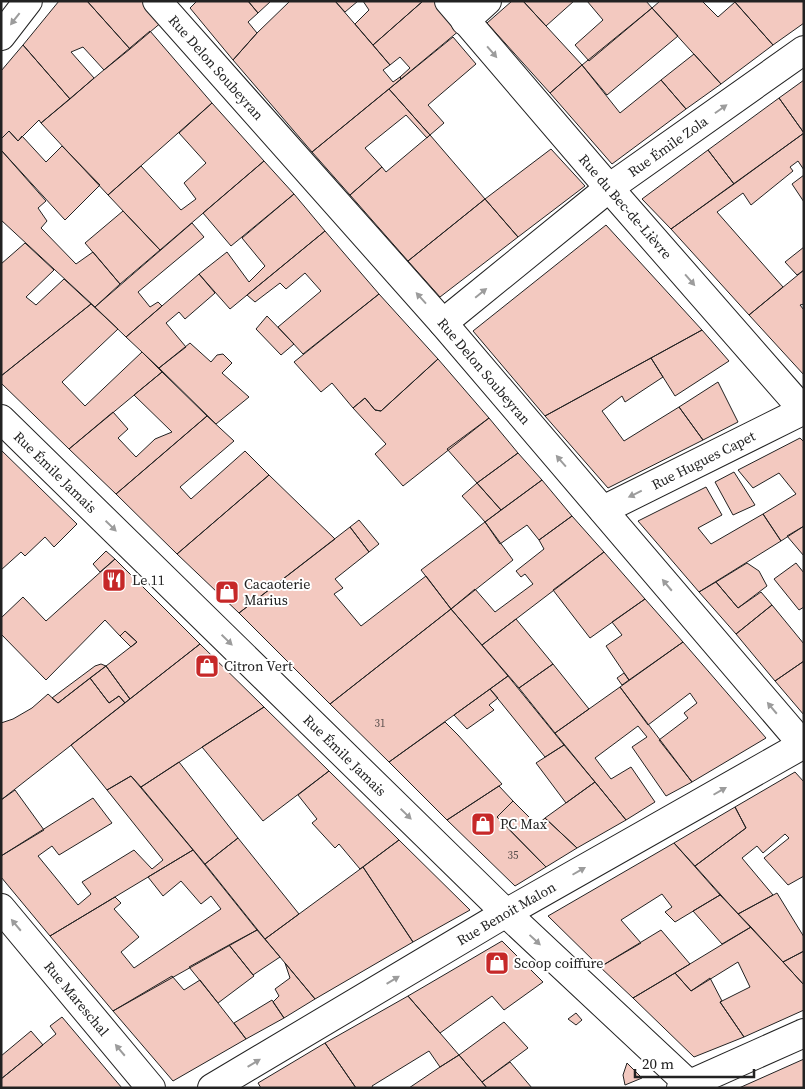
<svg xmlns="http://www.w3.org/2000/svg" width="805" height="1089" viewBox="0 0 805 1089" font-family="'Source Serif 4',serif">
  <rect width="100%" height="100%" fill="#fff"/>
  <path fill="#f3c9c0" stroke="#222" d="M59 1H87L130 49 104 70 83 47 71 52 94 78 70 99 23 45Z
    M87 1H146L163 21 130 49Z
    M197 1H248L258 13 248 22 257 33 233 60 190 8Z
    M248 1H271L258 13Z
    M290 1H335L390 65 383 70 393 82 400 77 401 79 312 152 233 60 257 33Z
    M335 1H358L345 12Z
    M363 1H423L373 45 355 24 369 10Z
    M423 1H436L460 30 401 79 400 77 410 68 400 57 390 65 373 45Z
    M512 1H523L582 65 550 93 487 23Z
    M523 1H574L546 26Z
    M587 1H646L652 8 589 61 575 45 603 20Z
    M660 1H702L718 17 735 2 773 45 721 84 652 8Z
    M734 1H804V23L773 45Z
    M652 8 678 36 607 95 582 65Z
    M150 31 212 103 108 195 41 123Z
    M453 37 476 64 428 105 444 123 430 135 389 89Z
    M23 45 70 99 41 123 39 120 18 141 9 131 1 139V71Z
    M694 54 721 84 686 109 661 80Z
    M582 65 620 113 661 80 686 109 612 164 550 93Z
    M804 80V133L779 98Z
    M389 89 430 135 427 138 406 115 365 148 382 167 350 195 312 152Z
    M779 98 804 133 734 184 708 150Z
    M212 103 264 161 160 250 108 195 141 166 181 210 196 199 184 183 206 163 179 133Z
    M9 131 18 141 22 136 46 162 62 146 100 185 65 220 1 150V139Z
    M804 133V170L798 161 790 167 793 171 751 205 743 193 717 212 783 287 749 315 671 229Z
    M430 135 485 199 408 261 350 195 382 167 386 172Z
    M551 149 585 186 518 237 485 199Z
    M1 150 46 201 38 208 47 221 41 228 76 264 93 252 120 284 95 307 1 220Z
    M708 150 734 184 671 229 642 199Z
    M264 161 294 194 231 246 203 213Z
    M804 175V202L792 184Z
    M294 194 325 231 230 309 199 274 227 252 249 282 265 266 242 238Z
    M485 199 518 237 440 297 408 261Z
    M123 211 160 250 120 284 85 243Z
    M192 223 204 237 138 292 150 307 158 302 162 306 126 337 95 307Z
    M606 225 702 330 545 416 473 331Z
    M325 231 379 294 303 354 278 327 321 291 305 273 286 289 280 283 255 302 247 295Z
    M25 243 54 270 26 297 36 305 64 279 91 304 1 376V264Z
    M804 247V270L797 275 785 262Z
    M804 270V304L800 305 804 310V375L749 315Z
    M199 274 215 293 185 319 179 312 166 323 186 347 159 368 126 337Z
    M379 294 438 359 381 411 375 410 365 398 353 408 332 383 321 392 294 362Z
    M91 304 118 329 62 382 85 406 142 352 162 372 69 449 1 383V376Z
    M267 316 294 344 281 355 256 329Z
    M702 330 729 361 675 396 651 358Z
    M190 343 211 362 217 355 223 354 232 363 222 373 249 397 216 424 159 368Z
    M651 358 663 377 625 402 622 396 602 411 624 441 679 407 703 440 608 488 545 416Z
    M438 359 489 418 403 486 375 454 386 444 353 408 365 398 375 410 381 411Z
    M162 372 207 416 116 494 69 449 113 412 128 429 118 438 136 457 155 439 172 432 134 395Z
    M718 382 738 422 703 440 679 407Z
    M207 416 234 441 180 487 191 499 245 451 269 475 177 554 116 494Z
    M489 418 518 453 477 483 447 449Z
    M800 438 804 442V526L781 541 763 514 796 494 779 473 753 488 738 470Z
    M1 450 77 524 54 547 45 537 25 556 21 552 1 570Z
    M518 453 542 480 501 510 477 483Z
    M734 472 755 505 733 515 715 482Z
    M269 475 335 539 239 613 177 554Z
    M542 480 572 516 539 540 527 525 500 544 485 522Z
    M477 483 501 510 485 522 462 496Z
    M706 487 722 515 698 528 711 544 763 514 781 541 699 592 638 521Z
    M572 516 604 552 482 645 451 609 475 589 495 612 533 584 525 574 521 577 516 571 544 549 539 540Z
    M359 520 379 544 369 552 350 527Z
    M485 522 513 560 451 609 421 570Z
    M804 526V556L787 536Z
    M350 527 369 552 335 579 343 588 334 594 361 626 426 576 451 609 330 704 239 613Z
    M106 551 115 559 100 572 93 564Z
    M604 552 645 599 590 638 553 590Z
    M115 559 200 644 130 699 106 666 137 642 125 631 120 636 105 620 46 680 1 634V618L23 597 46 621Z
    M747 563 759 571 767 586 738 608 716 582Z
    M796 563 804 573V607L799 610 774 579Z
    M716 582 738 608 761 592 772 605 736 634 699 592Z
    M645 599 683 642 629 680 606 646 622 635 612 622Z
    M772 605 804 644V661L775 681 736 634Z
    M451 609 508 676 389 762 330 704Z
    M516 619 553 664 519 688 482 645Z
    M125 631 137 642 131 647 120 636Z
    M683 642 766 738 692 782 659 740 688 718 684 713 697 703 690 693 648 725 620 687Z
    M200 644 264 707 141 787 131 776 107 790 71 745Z
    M804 661V715L775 681Z
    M101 664 106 666 58 703 52 698 95 666Z
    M553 664 589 709 555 733 519 688Z
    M106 666 130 699 125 703 119 696 109 703 90 678Z
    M624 673 629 680 622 685 617 678Z
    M508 676 564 745 545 757 490 689Z
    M90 678 109 703 119 696 125 703 1 800V723L13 719 32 708 48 694 58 703Z
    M620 687 692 782 666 796 632 747 647 737 638 726 595 758 611 779 631 767 655 802 626 820 555 733Z
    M490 689 498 698 489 705 494 710 467 729 454 715Z
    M264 707 329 771 263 821 202 747Z
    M445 722 458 735 502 784 447 820 389 762Z
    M564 745 595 782 566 803 536 763Z
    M179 762 238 838 205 864 141 787Z
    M329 771 399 840 360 869 339 844 335 848 312 823 317 819 298 795Z
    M795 772 804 782V876L788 885 764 858 789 838 785 834 763 853 757 846 742 858 773 895 738 914 695 866 746 828 735 807Z
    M131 776 193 850 50 936 1 877V856L93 798 112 823 59 855 52 846 38 856 78 905 91 894 82 882 134 850 152 869 163 860 107 790Z
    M595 782 626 820 577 848 545 818Z
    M499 786 513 801 497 817 546 867 515 886 447 820Z
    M15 790 44 830 1 856V800Z
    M513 801 537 825 545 818 577 848 546 867 497 817Z
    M735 807 746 828 695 866 674 843Z
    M238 838 299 914 265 939 205 864Z
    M399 840 470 910 413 942 363 867Z
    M674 843 720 895 675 922 665 912 672 907 662 894 621 920 641 943 600 967 548 916Z
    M193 850 257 930 113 1011 50 936 115 897 121 903 114 909 139 937 121 952 134 968 221 909 211 896 201 904 181 881 163 896 148 877Z
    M363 867 413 942 315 999 265 939Z
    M777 893 804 937V951L783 962 738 914Z
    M720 895 751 927 722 944 693 911Z
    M751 927 804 985V1010L744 1037 720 1002 750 987 738 962 691 991 675 973Z
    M257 930 280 957 253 975 229 945Z
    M661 930 690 964 633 998 600 967Z
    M502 941 543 982 504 1010 492 996 440 1033 408 996Z
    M229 945 254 976 218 1003 189 967Z
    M804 951V985L783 962Z
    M285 963 315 999 284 1018 273 1002 279 996 275 989 290 978Z
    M675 973 691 991 710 978 722 1001 720 1002 744 1037 694 1057 633 998Z
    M172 976 184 990 200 980 246 1039 173 1081 113 1011Z
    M408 996 459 1055 440 1067 429 1051 372 1086 373 1088H356L325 1043Z
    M272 1000 284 1018 246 1039 234 1023Z
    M576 1013 582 1020 576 1025 568 1019Z
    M62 1017 122 1088H1V1079L56 1034 50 1026Z
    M504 1022 528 1048 482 1082 459 1055Z
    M31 1031 43 1045 1 1079V1056Z
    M325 1043 356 1088H261L258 1083Z
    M459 1055 487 1088H409L440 1067Z
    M804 1059V1088H739Z
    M510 1062 532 1088H487L482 1082Z
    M627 1063 642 1078 625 1085 623 1075Z"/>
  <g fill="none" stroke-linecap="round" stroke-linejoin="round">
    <g stroke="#222" stroke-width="30">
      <g id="minor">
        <path id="s1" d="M157 1 443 323 804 746"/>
        <path id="s2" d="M449 1 609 188 804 411"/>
        <path d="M465 21 487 1"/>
        <path d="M1 36 28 1"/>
        <path id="s3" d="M443 323 609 188 804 50"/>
        <path id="s4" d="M1 419 506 913 693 1088"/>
        <path id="s5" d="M603 510 804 410"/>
        <path id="s6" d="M1 908 151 1088"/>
        <path id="s7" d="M212 1088 506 913 804 744"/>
        <path d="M681 1088 804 1033"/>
      </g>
    </g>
    <use href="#minor" stroke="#fff" stroke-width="28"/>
  </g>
  <defs><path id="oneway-solid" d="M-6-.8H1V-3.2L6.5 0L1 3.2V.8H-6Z" transform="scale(1.25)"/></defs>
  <g fill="#9c9c9c">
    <use href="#oneway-solid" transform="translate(15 19) rotate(128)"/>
    <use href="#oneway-solid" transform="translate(492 52) rotate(49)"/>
    <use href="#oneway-solid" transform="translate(721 109) rotate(-35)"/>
    <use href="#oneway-solid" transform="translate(690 280) rotate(49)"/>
    <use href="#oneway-solid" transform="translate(481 293) rotate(-39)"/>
    <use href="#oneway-solid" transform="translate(421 298) rotate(-132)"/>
    <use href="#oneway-solid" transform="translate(561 461) rotate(-131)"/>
    <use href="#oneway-solid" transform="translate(635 494) rotate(154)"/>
    <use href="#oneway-solid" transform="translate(111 526) rotate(44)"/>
    <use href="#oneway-solid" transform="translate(667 585) rotate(-130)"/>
    <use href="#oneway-solid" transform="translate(227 640) rotate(44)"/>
    <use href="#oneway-solid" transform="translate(772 708) rotate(-130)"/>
    <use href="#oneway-solid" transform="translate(720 791) rotate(-30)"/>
    <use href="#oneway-solid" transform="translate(406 814) rotate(44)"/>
    <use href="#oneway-solid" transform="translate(579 871) rotate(-30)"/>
    <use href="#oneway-solid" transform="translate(16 925) rotate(-130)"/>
    <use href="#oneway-solid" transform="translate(535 940) rotate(43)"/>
    <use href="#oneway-solid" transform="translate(393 980) rotate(-31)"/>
    <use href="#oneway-solid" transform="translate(120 1050) rotate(-130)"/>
    <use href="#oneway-solid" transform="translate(254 1063) rotate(-31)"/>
  </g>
  <defs>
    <g id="restaurant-square" transform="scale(1.25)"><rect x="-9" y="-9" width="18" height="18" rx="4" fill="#c62828" stroke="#fff"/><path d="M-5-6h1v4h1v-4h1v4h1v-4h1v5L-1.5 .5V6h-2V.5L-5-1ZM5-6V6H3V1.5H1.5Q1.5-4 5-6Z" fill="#fff"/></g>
    <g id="shop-square" transform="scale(1.25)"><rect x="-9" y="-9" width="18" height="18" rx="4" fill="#c62828" stroke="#fff"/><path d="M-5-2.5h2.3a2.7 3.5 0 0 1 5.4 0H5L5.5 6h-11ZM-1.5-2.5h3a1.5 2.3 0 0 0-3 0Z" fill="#fff"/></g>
  </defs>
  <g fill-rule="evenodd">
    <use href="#restaurant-square" x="114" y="580"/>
    <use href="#shop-square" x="227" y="592"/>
    <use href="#shop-square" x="207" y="666"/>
    <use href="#shop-square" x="483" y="824"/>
    <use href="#shop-square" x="497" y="963"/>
  </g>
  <g text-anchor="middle" stroke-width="4" stroke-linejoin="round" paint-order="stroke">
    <g font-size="11" fill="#564c4a">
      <text x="380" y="727">31</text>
      <text x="513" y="859">35</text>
    </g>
    <g font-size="14" fill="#222" stroke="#fff">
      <text dy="5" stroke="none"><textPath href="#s1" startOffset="89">Rue Delon Soubeyran</textPath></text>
      <text dy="5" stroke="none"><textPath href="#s3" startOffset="286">Rue Émile Zola</textPath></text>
      <text dy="5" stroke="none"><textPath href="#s2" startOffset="271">Rue du Bec-de-Lièvre</textPath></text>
      <text dy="5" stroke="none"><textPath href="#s1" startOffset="494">Rue Delon Soubeyran</textPath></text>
      <text dy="5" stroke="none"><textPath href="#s5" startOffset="112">Rue Hugues Capet</textPath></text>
      <text dy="5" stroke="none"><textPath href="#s4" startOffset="76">Rue Émile Jamais</textPath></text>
      <text dy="5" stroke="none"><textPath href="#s4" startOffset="481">Rue Émile Jamais</textPath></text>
      <text dy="5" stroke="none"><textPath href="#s7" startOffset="342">Rue Benoit Malon</textPath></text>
      <text dy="5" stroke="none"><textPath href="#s6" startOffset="118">Rue Mareschal</textPath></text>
    </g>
    <g font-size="14" fill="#222" stroke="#fff" text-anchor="start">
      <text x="132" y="585">Le 11</text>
      <text x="244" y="589">Cacaoterie<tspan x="244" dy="16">Marius</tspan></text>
      <text x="224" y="671">Citron Vert</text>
      <text x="500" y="829">PC Max</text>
      <text x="514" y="968">Scoop coiffure</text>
    </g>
  </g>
  <rect width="805" height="1089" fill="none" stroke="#222222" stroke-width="5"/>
  <path d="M635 1069v8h119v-8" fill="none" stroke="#222222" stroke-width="2.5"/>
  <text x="642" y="1069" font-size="15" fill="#222222" stroke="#ffffff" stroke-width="4" paint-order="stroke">20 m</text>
</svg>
